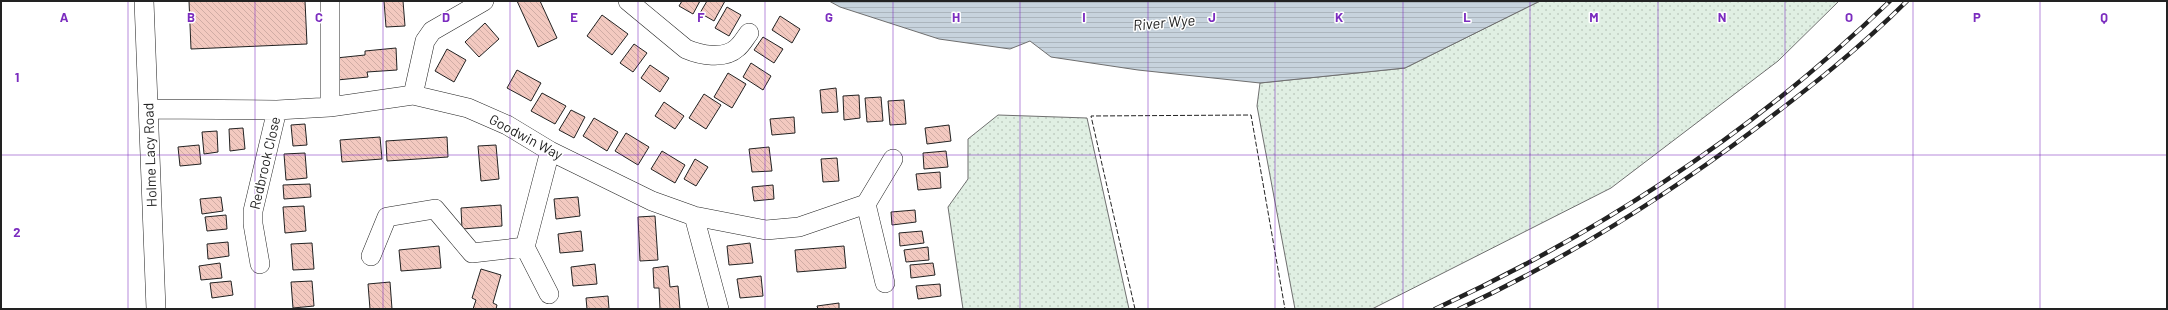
<svg xmlns="http://www.w3.org/2000/svg" width="2168" height="310" viewBox="0 0 2168 310" font-family="Barlow,sans-serif">
  <defs>
    <pattern id="grass-dots" width="8" height="8" patternUnits="userSpaceOnUse"><rect width="8" height="8" fill="#e0efe3"/><path d="M2 2h.1M6 6h.1" fill="none" stroke="#c0cdc2" stroke-width="1.8" stroke-linecap="round"/></pattern>
    <pattern id="water-rules" width="6" height="5" patternUnits="userSpaceOnUse"><rect width="6" height="5" fill="#c7d3dd"/><path d="M0 2.5h6" fill="none" stroke="#abb5bd"/></pattern>
    <pattern id="building-back-hatch" width="6" height="6" patternUnits="userSpaceOnUse"><rect width="6" height="6" fill="#f3c9c0"/><path d="M-1 5l2 2M0 0l6 6M5-1l2 2" fill="none" stroke="#d0aca5"/></pattern>
  </defs>
  <rect width="100%" height="100%" fill="#fff"/>
  <path fill="url(#grass-dots)" stroke="#6f6f6f" d="M1540 1H1839L1778 61 1611 188 1372 309H1295L1257 106 1260 83 1405 68Z
    M998 115 1087 118 1129 309H963L948 207 968 179V139Z"/>
  <path fill="url(#water-rules)" stroke="#6f6f6f" d="M829 1H1540L1405 68 1260 83 1138 70 1051 57 1030 41 1010 49 939 39 840 7Z"/>
  <path fill="url(#building-back-hatch)" stroke="#222" d="M189 1H305L307 44 191 49Z
    M384 1H403L405 26 386 27Z
    M517 1H540L557 38 538 47Z
    M682 1H700L693 14 679 6Z
    M707 1H725L714 21 700 13Z
    M727 7 741 15 729 36 715 28Z
    M602 15 628 34 612 55 587 36Z
    M780 16 800 29 792 43 772 30Z
    M485 23 499 39 479 57 465 42Z
    M763 37 783 49 774 63 754 50Z
    M634 44 647 53 633 72 620 63Z
    M396 48 397 70 367 72 368 77 337 80 336 58 365 55V51Z
    M447 49 466 60 454 82 435 71Z
    M751 63 771 76 763 90 743 77Z
    M650 65 669 78 660 92 641 78Z
    M517 70 541 83 531 101 507 88Z
    M728 73 746 84 732 108 714 97Z
    M836 88 838 112 822 113 820 90Z
    M542 93 566 106 555 124 531 111Z
    M704 94 721 105 706 129 689 118Z
    M859 95 860 118 844 120 843 96Z
    M881 97 883 121 867 122 865 98Z
    M904 100 906 124 890 125 888 101Z
    M664 102 684 116 675 129 655 116Z
    M571 110 585 117 574 138 559 130Z
    M794 117 795 133 772 135 770 119Z
    M594 118 618 132 607 151 583 136Z
    M305 124 307 145 293 146 291 125Z
    M949 125 951 141 927 144 925 128Z
    M243 128 245 149 230 151 229 129Z
    M217 131 218 152 204 154 202 132Z
    M626 133 649 147 638 165 615 151Z
    M380 137 382 159 342 162 340 140Z
    M447 137 448 157 387 161 386 141Z
    M199 145 201 164 180 166 178 147Z
    M496 145 499 179 481 181 478 146Z
    M769 147 772 171 752 172 749 149Z
    M662 151 685 165 675 183 651 169Z
    M946 151 948 167 924 169 923 153Z
    M305 153 307 178 286 180 284 154Z
    M837 158 839 181 823 182 821 159Z
    M695 159 708 167 696 186 684 179Z
    M940 172 941 188 918 190 916 174Z
    M310 184 311 197 284 199 283 185Z
    M773 185 774 199 754 201 752 187Z
    M221 197 223 211 202 214 200 199Z
    M578 197 580 216 556 219 554 199Z
    M501 205 502 226 462 229 461 208Z
    M304 206 306 231 285 233 283 207Z
    M915 210 916 222 892 225 891 212Z
    M226 215 227 229 207 231 205 217Z
    M655 216 658 260 640 261 638 217Z
    M581 231 583 251 560 253 558 234Z
    M922 231 924 243 900 246 899 233Z
    M228 242 229 256 208 259 207 244Z
    M312 243 314 269 293 270 291 244Z
    M750 243 753 263 729 265 727 246Z
    M439 246 441 268 401 271 399 250Z
    M844 246 846 268 797 272 795 250Z
    M928 247 929 260 906 262 904 250Z
    M220 263 222 278 201 280 199 266Z
    M933 263 935 275 911 278 910 265Z
    M595 264 597 284 573 286 571 267Z
    M668 266 670 287 678 286 680 309H660L659 288H654L653 268Z
    M481 269 501 275 493 303 497 305 496 309H473L476 300 472 298Z
    M761 276 763 296 740 298 737 279Z
    M231 281 233 295 212 298 210 283Z
    M312 281 314 306 293 308 291 282Z
    M390 282 392 309H370L368 284Z
    M940 284 941 296 918 299 916 286Z
    M608 296 609 309H587L586 298Z
    M839 303V309H818L817 306Z"/>
  <g fill="none" stroke-linecap="round" stroke-linejoin="round">
    <g stroke="#222" stroke-width="20">
      <path id="minor" d="M144 1 156 309
        M628 1 686 49C700 55 724 60 737 48 742 44 745 38 749 33
        M413 95 425 41 432 31 484 1
        M330 107V1
        M148 109 277 110 330 107 413 95 468 108 507 125 550 151 652 201 694 216 766 230 799 227 866 204
        M694 216 719 309
        M525 247 549 294
        M371 256 387 217 435 209 472 253 525 247 550 151
        M260 264 253 224V211L277 110
        M885 283 866 204 893 159"/>
    </g>
    <use href="#minor" stroke="#fff" stroke-width="19"/>
    <g stroke="#222" stroke-width="4.5">
      <path id="rail" d="M1435 309C1602 232 1757 129 1890 1
        M1459 309C1564 260 1662 199 1755 129 1808 89 1860 48 1907 1"/>
    </g>
    <use href="#rail" stroke="#fff" stroke-width="3" stroke-dasharray="9" stroke-linecap="butt"/>
    <path stroke="#222" stroke-width="1" stroke-dasharray="5 2" stroke-linecap="butt" d="M1135 309 1091 116 1251 115 1285 309"/>
  </g>
  <path fill="none" stroke="#7b2cbf" stroke-width="1" stroke-opacity="0.55" d="M128 1V309M255 1V309M383 1V309M510 1V309M638 1V309M765 1V309M893 1V309M1020 1V309M1148 1V309M1275 1V309M1403 1V309M1530 1V309M1658 1V309M1785 1V309M1913 1V309M2040 1V309M1 155H2167"/>
  <g text-anchor="middle" stroke-width="3" stroke-linejoin="round" paint-order="stroke">
    <g font-size="14" fill="#222" stroke="#fff">
      <text transform="translate(526 137) rotate(28)" y="5">Goodwin Way</text>
      <text transform="translate(150 155) rotate(-92)" y="5">Holme Lacy Road</text>
      <text transform="translate(265 163) rotate(-77)" y="5">Redbrook Close</text>
    </g>
    <g font-size="15" font-style="italic" fill="#222" stroke="#fff">
      <text transform="translate(1164 23) rotate(-5)" y="5">River Wye</text>
    </g>
  </g>
  <g font-size="13" text-anchor="middle" font-weight="bold" fill="#7b2cbf" stroke="#fff" stroke-width="3" stroke-linejoin="round" paint-order="stroke">
    <text x="64" y="22">A</text>
    <text x="191" y="22">B</text>
    <text x="319" y="22">C</text>
    <text x="446" y="22">D</text>
    <text x="574" y="22">E</text>
    <text x="701" y="22">F</text>
    <text x="829" y="22">G</text>
    <text x="956" y="22">H</text>
    <text x="1084" y="22">I</text>
    <text x="1212" y="22">J</text>
    <text x="1339" y="22">K</text>
    <text x="1467" y="22">L</text>
    <text x="1594" y="22">M</text>
    <text x="1722" y="22">N</text>
    <text x="1849" y="22">O</text>
    <text x="1977" y="22">P</text>
    <text x="2104" y="22">Q</text>
    <text x="17" y="82">1</text>
    <text x="17" y="237">2</text>
  </g>
  <rect width="2168" height="310" fill="none" stroke="#222222" stroke-width="4"/>
</svg>
